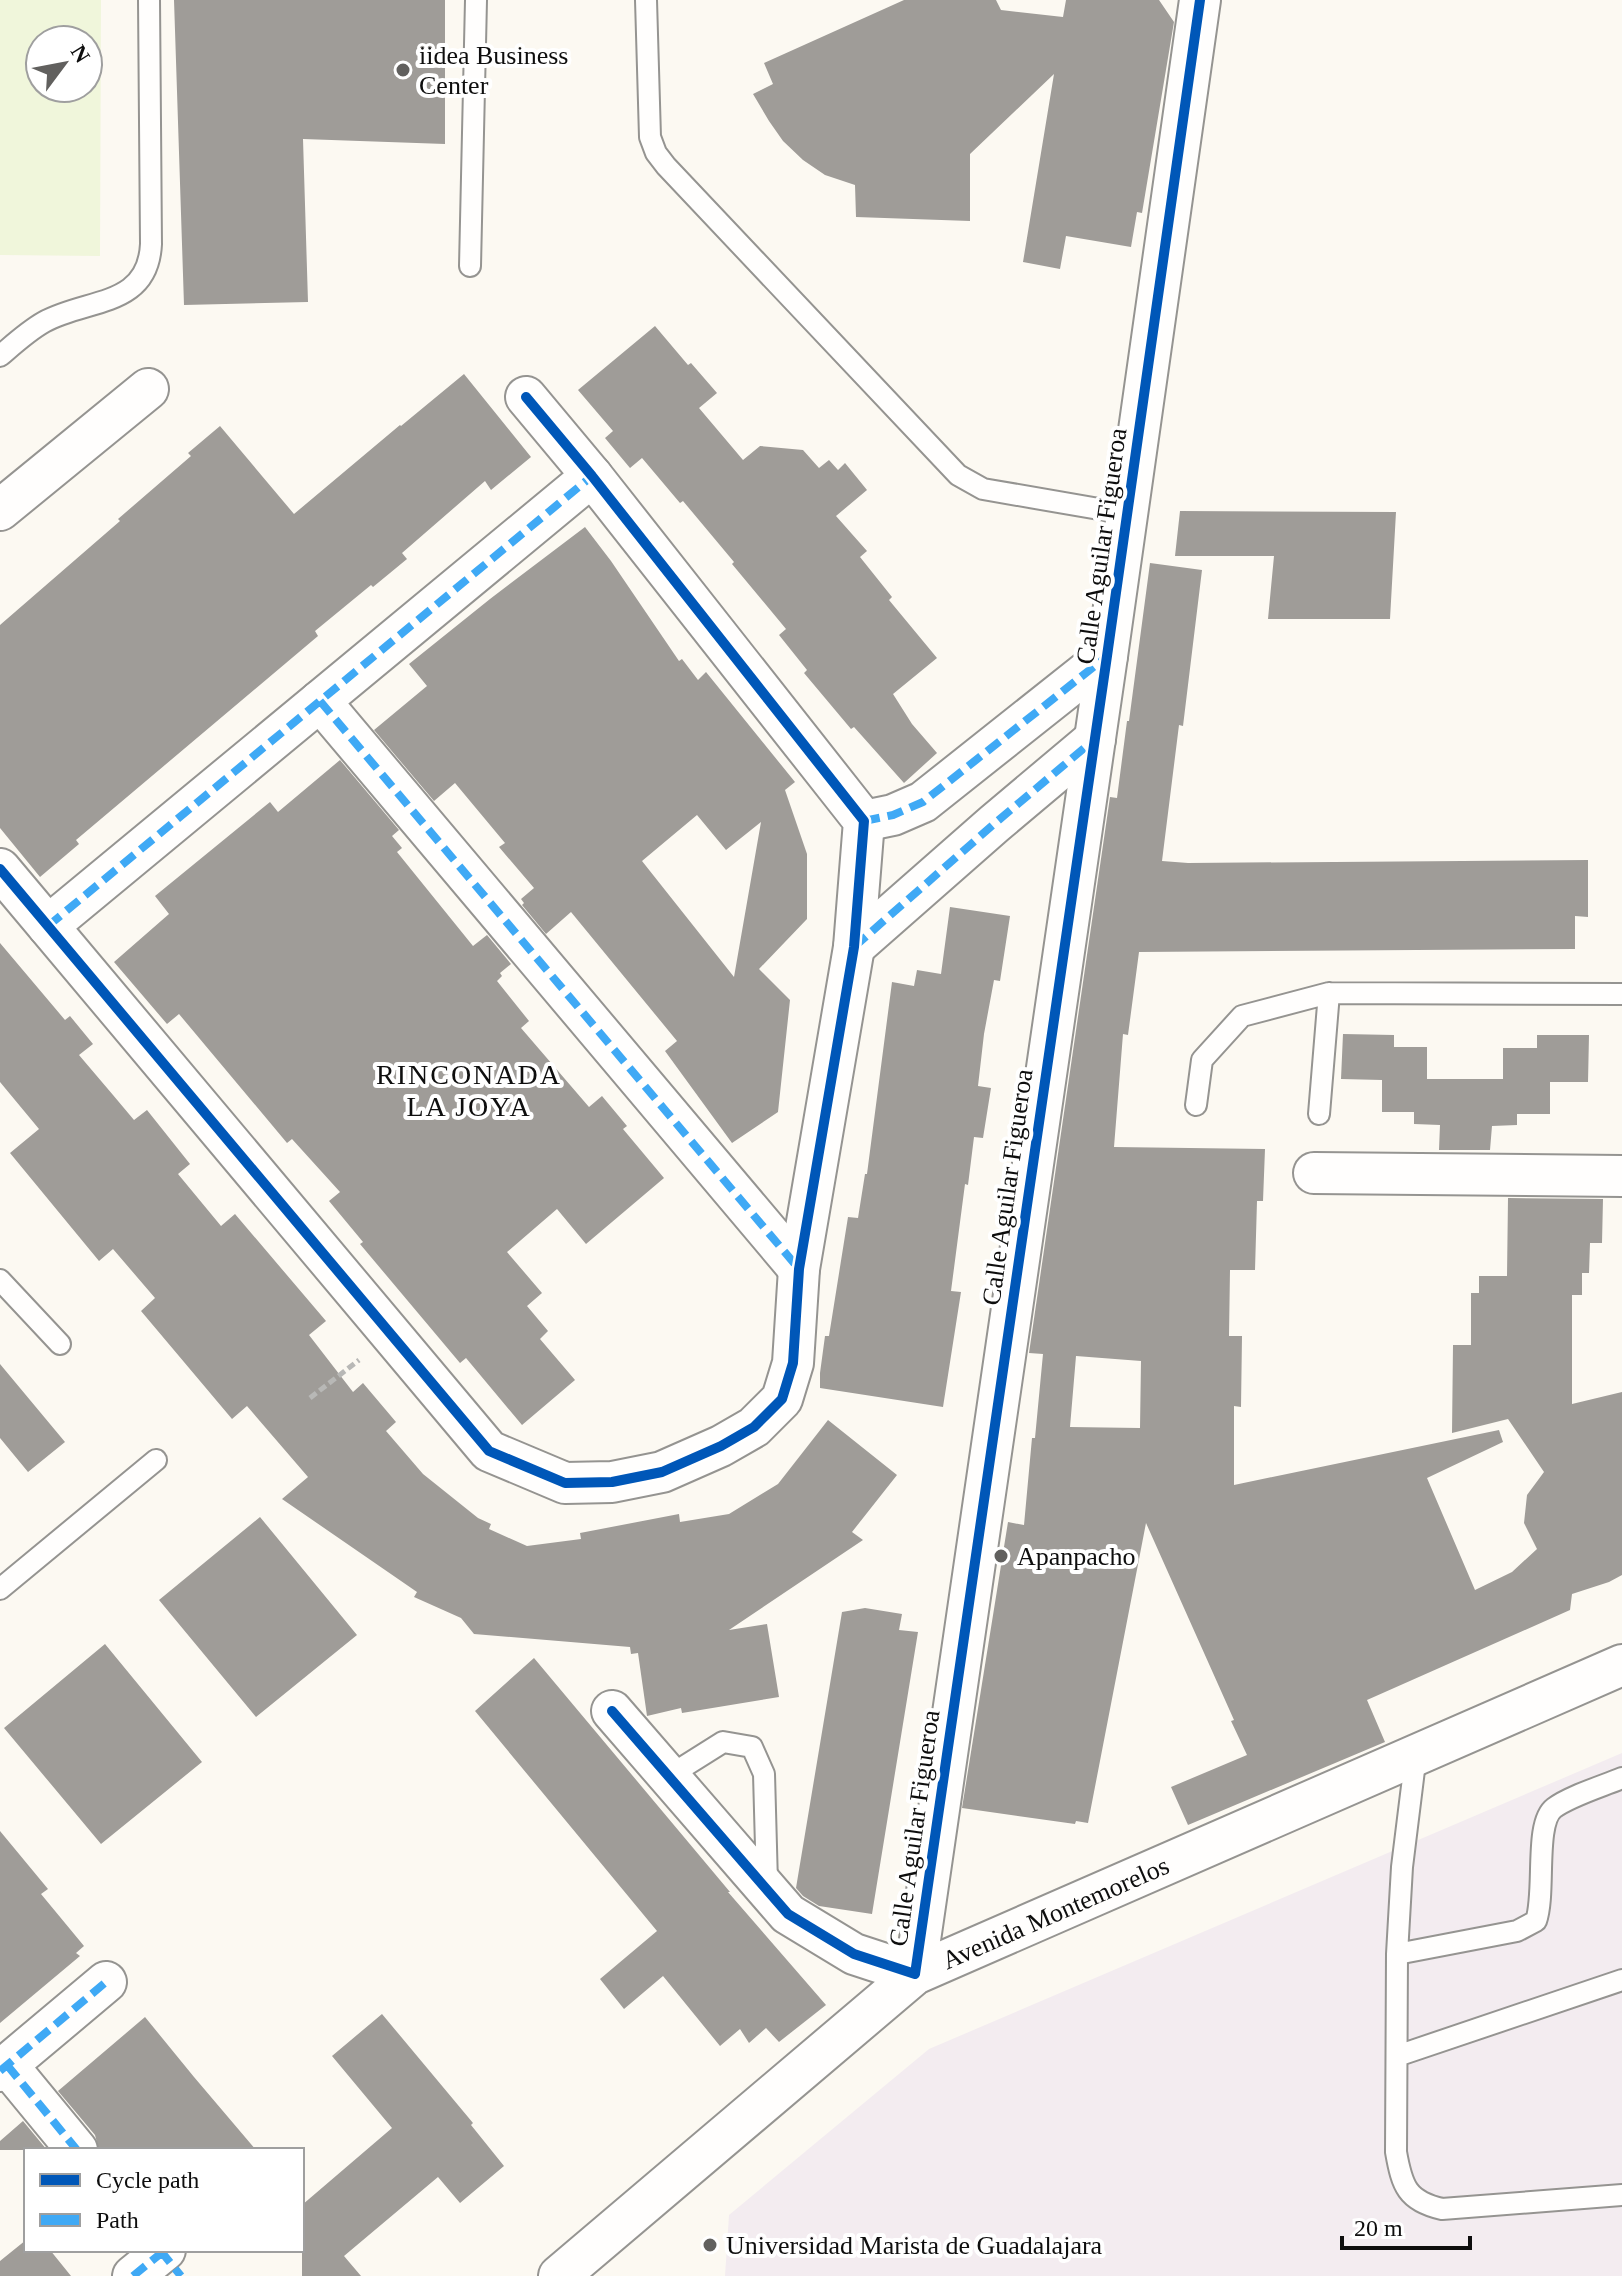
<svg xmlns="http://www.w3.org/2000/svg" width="1622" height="2276" viewBox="0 0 1622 2276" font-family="Georgia,serif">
  <rect width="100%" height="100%" fill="#fcf9f2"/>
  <path fill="#f3ecf0" d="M1622 1753V2276H725L729 2215 929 2049Z"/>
  <path fill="#f0f6db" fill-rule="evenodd" d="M0 0H101L100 256 0 255ZM40 40H88V88H40Z"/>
  <path fill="#9f9c98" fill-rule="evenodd" d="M174 0H445V144L303 139 308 302 184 305Z
    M904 0H996L1001 10 1063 17 1066 0H1159L1174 22 1142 213 1137 212 1131 247 1066 236 1060 269 1023 262 1054 74 970 154V221L856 217 855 185 825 175 803 160 783 141 769 121 753 94 773 84 764 63Z
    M655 326 688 365 691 363 717 393 699 408 743 460 760 446 803 450 819 468 829 460 838 470 845 463 867 490 836 516 867 551 860 557 892 597 889 600 937 658 893 694 912 724 937 753 904 783 854 727 851 729 804 673 807 670 779 635 786 629 732 564 734 562 683 501 680 503 642 458 630 468 605 438 613 431 578 390Z
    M464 374 531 457 491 490 485 481 402 553 407 559 373 587 371 585 315 631 318 636 76 840 79 844 40 877 0 828V625L120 521 118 519 191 456 188 453 220 426 294 514 400 425 401 426Z
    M1180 511 1396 512 1390 619H1268L1274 556H1175Z
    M585 527 611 561 679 661 682 659 698 680 706 672 795 782 785 790 807 854V919L759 969 790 1000 778 1112 732 1143 665 1051 677 1041 571 912 546 934 522 905 524 903 521 899 534 888 499 847 505 843 455 783 434 801 374 730 427 686 409 664 490 599ZM697 815 726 850 761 822 734 977 642 861Z
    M1150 563 1202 570 1183 726 1179 725 1162 861 1188 863 1588 860V917L1575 916V949L1139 952 1128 1035 1123 1034 1114 1147 1265 1149 1263 1201H1257L1255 1270H1230L1229 1336H1242L1241 1407 1234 1406V1485L1499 1430 1503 1442 1427 1478 1475 1590 1512 1572 1537 1549 1524 1523 1527 1495 1544 1472 1508 1419 1452 1433 1453 1345H1471V1293H1479V1276H1507L1508 1198 1603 1199 1602 1243H1590L1589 1273H1582V1295H1572V1404L1622 1392V1575L1609 1582 1572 1594 1570 1610 1367 1700 1385 1742 1188 1825 1171 1787 1247 1755 1231 1721 1234 1720 1146 1523 1088 1823 1076 1821 1075 1824 962 1808 1008 1522 1024 1525 1032 1438H1035L1043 1354 1029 1353 1110 797 1117 798 1127 721H1129ZM1076 1356 1141 1361 1140 1428 1070 1427Z
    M340 760 399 830 392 836 402 848 397 852 473 946 487 935 511 964 500 973 502 976 497 981 529 1021 521 1028 589 1107 602 1096 627 1126 623 1129 664 1178 586 1244 557 1209 507 1252 542 1293 527 1306 548 1331 540 1339 575 1380 522 1425 466 1358 460 1363 360 1244 363 1242 329 1201 340 1192 292 1139 287 1143 179 1014 167 1024 114 962 169 914 155 896 270 802 278 812Z
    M950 907 1010 916 1000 981 994 980 984 1034 978 1086 991 1088 983 1138 974 1137 968 1185 965 1184 951 1291 961 1292 943 1407 820 1388V1373L825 1336H829L848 1217 858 1218 865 1174H867L892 982 914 986 917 970 941 974Z
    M0 943 65 1020 70 1016 93 1044 79 1055 113 1095 134 1120 147 1110 190 1164 178 1174 221 1226 235 1214 326 1321 309 1335 353 1392 363 1383 396 1422 386 1431 423 1474 478 1518 491 1524 489 1529 527 1546 581 1539 580 1533 679 1514 680 1522 729 1514 778 1484 828 1420 897 1475 852 1532 863 1540 729 1630 767 1624 779 1697 682 1713 681 1708 647 1716 638 1653 631 1654 630 1647 474 1634 461 1618 414 1597 417 1592 282 1499 308 1477 247 1406 232 1419 141 1311 155 1298 113 1249 99 1261 10 1153 39 1129 0 1082Z
    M1343 1034 1394 1035V1047H1427V1079H1503V1048H1537V1035H1589L1588 1082H1550V1114H1517V1125L1492 1126 1490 1150H1439L1440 1125 1414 1124V1112H1382V1080L1341 1079Z
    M0 1364 65 1442 28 1472 0 1438Z
    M260 1517 357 1635 256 1717 159 1600Z
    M865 1608 902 1614 899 1630 918 1632 872 1914 819 1906 803 1896 796 1888 842 1612Z
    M105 1644 202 1762 101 1844 4 1728Z
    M534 1658 730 1892H728L826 2005 779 2042 766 2028 749 2043 740 2029 720 2046 663 1976 624 2009 600 1979 657 1931 475 1711Z
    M0 1831 48 1889 41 1894 84 1946 76 1953 80 1956 0 2023Z
    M382 2014 473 2123 471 2125 504 2166 460 2203 438 2177 344 2256 361 2276H302V2205L392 2128 332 2056Z
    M145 2017 194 2077 256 2150H99L95 2135 58 2091Z
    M23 2121 47 2150H0V2141Z
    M26 2240V2250H50L71 2276H0V2261Z"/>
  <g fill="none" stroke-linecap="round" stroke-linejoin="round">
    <g stroke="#959491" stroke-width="24">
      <path id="lane" d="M646 0 650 137 656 153 666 166 958 475 983 489 1128 514
        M470 266 476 0
        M0 356C14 344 28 331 44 322 87 298 148 308 151 244L149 0
        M1196 1105 1202 1060 1242 1016 1329 993 1622 994
        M1319 1114 1329 993
        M0 1280 60 1344
        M0 1589 156 1460
        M1416 1754 1402 1867 1397 1954 1396 2152C1402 2186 1407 2201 1442 2209L1622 2195
        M669 1776 723 1742 752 1747 764 1774 767 1883
        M1397 1954 1517 1931 1536 1921C1546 1893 1534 1823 1554 1808 1570 1796 1603 1786 1622 1778
        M1397 2056 1622 1980"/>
    </g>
    <g stroke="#959491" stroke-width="44">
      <g id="street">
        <path d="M0 510 148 389"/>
        <path d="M320 701 799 1269"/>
        <path d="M864 821 893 815 923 802 1107 656"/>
        <path d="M0 869 489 1451 565 1483 612 1482 662 1472 721 1446 754 1427 782 1399 793 1363 799 1269 854 947 864 821 592 476 526 397"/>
        <path d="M48 926 592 476"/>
        <path d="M854 947 994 824 1095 739"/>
        <path d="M1314 1173 1622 1176"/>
        <path d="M612 1711 788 1914 854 1954 915 1974 1107 656 1200 0"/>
        <path d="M7 2065 77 2150"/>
        <path d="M0 2071 106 1982"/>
        <path d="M133 2276 165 2250"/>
        <path id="s1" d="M559 2276 915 1974 1622 1665"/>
      </g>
    </g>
    <path stroke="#b8b8b6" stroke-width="5" stroke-dasharray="8 4" stroke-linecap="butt" d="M310 1398 359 1360"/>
    <use href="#lane" stroke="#fffefd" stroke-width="20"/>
    <use href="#street" stroke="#fffefd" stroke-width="40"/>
    <path stroke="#3fa9f5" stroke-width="8" stroke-dasharray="16 8" stroke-linecap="butt" d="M320 701 799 1269
      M864 821 893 815 923 802 1106 657
      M48 926 592 476
      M854 947 994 824 1095 739
      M7 2065 77 2150
      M0 2071 106 1982
      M160 2250 181 2276
      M133 2276 165 2250"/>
    <g stroke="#fff" stroke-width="15">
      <path id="cycleway" d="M0 869 489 1451 565 1483 612 1482 662 1472 721 1446 754 1427 782 1399 793 1363 799 1269 854 947 864 821 592 476 526 397
        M612 1711 788 1914 854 1954 915 1974 1107 656 1200 0"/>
    </g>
    <use href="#cycleway" stroke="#0057b8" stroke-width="10"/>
  </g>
  <g fill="#61605e" stroke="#fff" stroke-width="3">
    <circle cx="403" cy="70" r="8"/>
    <circle cx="1001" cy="1556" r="8"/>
    <circle cx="710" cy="2245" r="8"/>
  </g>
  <g text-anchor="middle" stroke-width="8" stroke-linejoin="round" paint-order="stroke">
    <g font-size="26" fill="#0e0e0e" stroke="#fff" text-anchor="start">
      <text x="419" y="64">iidea Business<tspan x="419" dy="30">Center</tspan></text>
      <text x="1017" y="1565">Apanpacho</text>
      <text x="726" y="2254">Universidad Marista de Guadalajara</text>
    </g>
    <g font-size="26" fill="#0e0e0e" stroke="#fff">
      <text transform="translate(1101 546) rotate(-82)" y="9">Calle Aguilar Figueroa</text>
      <text transform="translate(1007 1187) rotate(-82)" y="9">Calle Aguilar Figueroa</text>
      <text transform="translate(914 1828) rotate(-82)" y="9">Calle Aguilar Figueroa</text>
      <text dy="9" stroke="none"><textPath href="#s1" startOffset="620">Avenida Montemorelos</textPath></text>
    </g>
    <g font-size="28" letter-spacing="2" fill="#0e0e0e" stroke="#fff">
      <text x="469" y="1084">RINCONADA<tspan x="469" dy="32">LA JOYA</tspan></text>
    </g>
  </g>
  <rect x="24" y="2148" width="280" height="104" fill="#ffffff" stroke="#9f9f9f" stroke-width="2"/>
  <rect x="40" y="2174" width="40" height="12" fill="#0057b8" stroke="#9f9f9f" stroke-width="2"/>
  <text x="96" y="2188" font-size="24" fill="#0e0e0e">Cycle path</text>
  <rect x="40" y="2214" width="40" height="12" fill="#3fa9f5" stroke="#9f9f9f" stroke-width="2"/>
  <text x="96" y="2228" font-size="24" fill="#0e0e0e">Path</text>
  <g transform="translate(64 64) rotate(58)"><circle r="38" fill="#ffffff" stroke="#9f9f9f" stroke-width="2"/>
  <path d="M0-6L14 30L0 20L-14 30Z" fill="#61605e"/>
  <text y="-12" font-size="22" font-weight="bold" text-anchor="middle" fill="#0e0e0e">N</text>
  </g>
  <path d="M1342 2236v12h128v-12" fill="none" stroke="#0e0e0e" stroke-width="4"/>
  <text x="1354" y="2236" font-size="24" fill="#0e0e0e" stroke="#ffffff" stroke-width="6" paint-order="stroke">20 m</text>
</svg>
